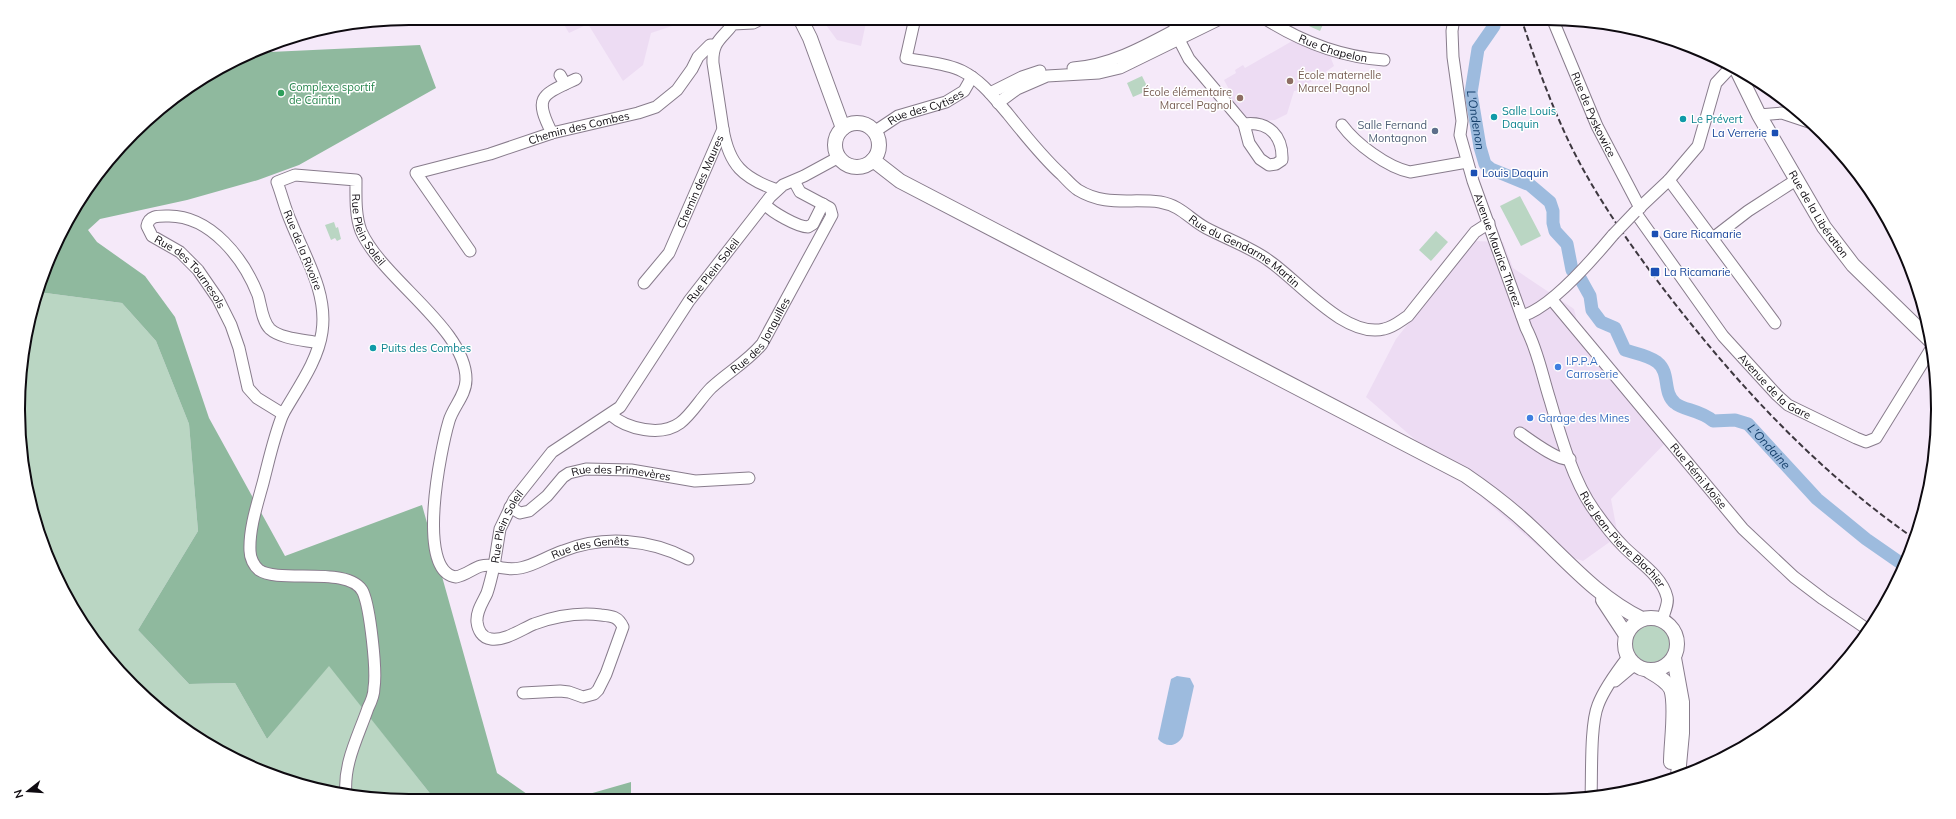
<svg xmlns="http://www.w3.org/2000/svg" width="1956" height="819" viewBox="0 0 1956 819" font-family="Mulish,sans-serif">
  <rect width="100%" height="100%" fill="#f5e9f9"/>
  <path fill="#eddcf3" d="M560 18H674L678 24 651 33 643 65 623 81 588 24 569 33Z
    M821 18H867L861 46 837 40Z
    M1294 40 1330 56 1334 66 1299 90 1294 91 1287 114 1275 120 1260 121 1244 117 1231 101 1230 91 1224 80 1236 73 1235 70 1243 65 1245 68Z
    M1474 241 1503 242 1513 268 1574 309 1577 321 1671 437 1611 499 1618 536 1583 561 1539 547 1366 397 1396 339Z"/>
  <path fill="#bad6c3" d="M1291 18H1326L1320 31Z
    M1142 76 1149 90 1133 97 1127 83Z
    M1520 196 1541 236 1521 246 1500 206Z
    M334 222 336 228 338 227 341 239 337 241 335 238 331 240 325 225Z
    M1436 231 1448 242 1431 261 1419 250Z
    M38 292 122 303 156 341 189 424 198 531 138 630 189 684 235 683 267 739 329 665 436 801H409L333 794 283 780 214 749 171 720 115 668 71 605 39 536 25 486 18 409 25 333Z
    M1628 645a23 23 0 1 1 46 0a23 23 0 1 1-46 0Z"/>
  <path fill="#8fb99e" d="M420 45 436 88 299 165 258 180 187 200 100 219 88 230 97 242 145 276 175 317 209 418 285 556 422 505 497 773 537 801H436L329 666 267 739 235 683 189 684 138 630 198 531 189 424 156 341 122 303 38 292 48 260 71 214 115 152 152 115 214 70 251 53Z
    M631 782V800L574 801 582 796Z"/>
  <path fill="#9dbbde" d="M1177 676 1190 678 1194 686 1183 736C1177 747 1166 748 1158 739L1171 679Z"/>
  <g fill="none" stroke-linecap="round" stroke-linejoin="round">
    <g stroke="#9dbbde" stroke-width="13">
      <path id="s1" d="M1494 26 1478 49 1471 93 1480 147 1485 164 1491 169 1530 185 1550 202 1553 211V223L1555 231 1567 244 1572 270"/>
      <path id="s2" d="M1580 278 1590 296 1592 310 1601 322 1615 328 1625 350C1635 353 1650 356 1657 362 1671 373 1662 392 1675 403 1682 410 1701 410 1713 421L1735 420 1748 424 1817 499 1866 539 1902 564"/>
    </g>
    <g stroke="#887c8c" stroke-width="13">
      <g id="minor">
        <path id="s3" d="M915 18 906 58C924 62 946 63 962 71 982 81 994 98 1008 114 1025 135 1042 157 1062 175 1067 180 1072 186 1078 190 1106 207 1130 198 1160 202 1182 206 1189 219 1206 228 1227 239 1250 247 1268 260 1298 280 1345 339 1384 329 1394 327 1400 321 1408 316L1475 232 1489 223"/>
        <path id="s4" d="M1264 18C1300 41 1341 57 1384 60"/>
        <path id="s5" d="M1454 18 1452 31 1453 57 1462 121 1460 135 1473 181 1526 328C1538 351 1542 375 1550 400 1560 434 1573 481 1594 510 1603 523 1613 536 1624 547 1639 562 1662 576 1667 597 1669 603 1664 613 1662 620"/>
        <path id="s6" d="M1552 18 1597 126 1640 208"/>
        <path d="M1174 30 1189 59 1244 124 1249 143 1260 159 1269 165 1276 164 1282 160C1283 136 1269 121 1244 124"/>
        <path id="s7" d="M1732 66 1716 83 1698 146 1669 180 1635 212 1723 336 1777 395 1788 405 1856 438 1866 442 1876 438 1931 349"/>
        <path d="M1073 68C1118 65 1158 38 1198 18"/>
        <path d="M560 75 565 84"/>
        <path d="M990 93 1022 77 1040 71"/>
        <path d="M998 103 1017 89 1047 76 1099 73 1120 68 1218 20 1226 18"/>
        <path d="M1759 115 1782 113 1812 123"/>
        <path d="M1342 125C1356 144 1387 167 1410 172L1467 162"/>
        <path d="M723 129C729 165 743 178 777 190"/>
        <path id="s8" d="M874 132 898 116 946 102 964 91 972 77"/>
        <path d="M552 133C533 96 542 95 576 79"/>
        <path d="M1669 180 1775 323"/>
        <path d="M765 204C771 212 798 227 808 227L813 224 823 204"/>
        <path d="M1713 238 1748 211 1796 180"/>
        <path id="s9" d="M470 251 416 173 490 154 552 133 638 113 656 107 677 90 692 69 698 57 710 45H715"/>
        <path id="s10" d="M644 283 669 253 723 129 713 63C712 41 722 39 733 24L753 23 763 18"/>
        <path id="s11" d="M1552 300 1743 529 1794 577 1823 599 1867 629"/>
        <path d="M1522 316C1551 308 1593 259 1613 235"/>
        <path id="s12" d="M319 343C305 340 281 339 270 329 262 321 261 305 258 295 244 259 211 216 169 216 159 216 149 215 147 226L152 236 180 252 198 270 218 299 231 325 239 348 248 388 257 398 283 414C297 389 318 361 322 332 328 293 305 257 291 222 285 209 282 195 277 182L295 175 356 180C356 196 355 215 361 231 382 279 467 329 466 380 466 395 453 407 449 421 441 448 415 572 456 577 471 574 477 562 494 566L500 529 514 500 552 452 620 407 689 301 770 197 783 185 804 176 839 157"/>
        <path d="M283 414C274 436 269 460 263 483 257 505 249 529 250 551 250 558 254 566 259 570 279 584 350 565 363 592 370 608 377 670 374 688 374 694 371 702 368 708 358 737 343 764 346 795"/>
        <path id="s13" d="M611 415C627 429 661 437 680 423 692 414 700 399 711 388 728 372 747 362 762 344L832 215 830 208 800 192 794 181"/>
        <path d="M1520 433C1530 440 1559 462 1570 459"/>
        <path id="s14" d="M510 507 520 513 529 511 547 496 563 477 569 473 586 469 631 470 695 481 749 478"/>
        <path d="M1615 681 1634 665"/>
        <path id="s15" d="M523 693 560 691 569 692 583 697 594 694 598 690 606 674 623 627C618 616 611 616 601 615 577 612 556 616 534 624 522 629 505 641 491 639 482 638 478 630 477 622 476 611 483 602 487 593 490 584 492 575 494 566 524 575 537 560 563 551 604 535 650 539 688 559"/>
        <path d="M1591 798C1592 774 1590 725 1598 705 1604 689 1618 670 1628 657"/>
      </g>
    </g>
    <g stroke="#887c8c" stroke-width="16">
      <g id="major">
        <path d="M800 18 810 38 843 128"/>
        <path id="s16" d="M1736 68 1759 115 1824 227 1853 265 1930 340"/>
        <circle cx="857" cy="145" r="22"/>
        <path d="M873 160 900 181 1465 475C1490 492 1512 509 1534 530 1569 563 1599 598 1642 619"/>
        <path d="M1603 600 1626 635"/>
        <circle cx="1651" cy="644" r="26"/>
        <path d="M1674 658 1682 702V733L1678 776"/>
        <path d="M1649 671C1656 675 1667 681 1671 689 1677 705 1671 743 1671 762"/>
      </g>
    </g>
    <use href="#minor" stroke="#fff" stroke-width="11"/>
    <use href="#major" stroke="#fff" stroke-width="14"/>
    <path stroke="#3d373f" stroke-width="2" stroke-dasharray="6 3" stroke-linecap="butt" d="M1521 18C1535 60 1550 102 1569 142 1593 192 1626 239 1659 283 1732 379 1815 470 1915 539"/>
    <g stroke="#887c8c" stroke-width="13" stroke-linecap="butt">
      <path id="minor-bridge" d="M1613 235 1635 212"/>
    </g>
    <use href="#minor-bridge" stroke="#fff" stroke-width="11"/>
  </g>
  <g fill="#8d6e63" stroke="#fff" stroke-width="1.5">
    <circle cx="1290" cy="81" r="4"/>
    <circle cx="1240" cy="98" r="4"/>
  </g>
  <circle fill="#2e9e5b" stroke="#fff" stroke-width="1.5" cx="281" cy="93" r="4"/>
  <g fill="#0f9aa8" stroke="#fff" stroke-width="1.5">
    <circle cx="1494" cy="117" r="4"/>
    <circle cx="1683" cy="119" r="4"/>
    <circle cx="373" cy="348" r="4"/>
  </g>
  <circle fill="#5c6f8a" stroke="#fff" stroke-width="1.5" cx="1435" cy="131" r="4"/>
  <g fill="#1a4fb4" stroke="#fff" stroke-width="1.5">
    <rect x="1771" y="129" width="8" height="8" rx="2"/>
    <rect x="1470" y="169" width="8" height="8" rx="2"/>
    <rect x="1651" y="230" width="8" height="8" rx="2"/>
    <rect x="1650" y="267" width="10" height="10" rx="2"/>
  </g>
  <g fill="#3f7fe0" stroke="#fff" stroke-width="1.5">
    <circle cx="1558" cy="367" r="4"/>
    <circle cx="1530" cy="418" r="4"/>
  </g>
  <g text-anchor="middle" stroke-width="3" stroke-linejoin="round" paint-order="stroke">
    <g font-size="11" fill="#0e0a10" stroke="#fff">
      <text dy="4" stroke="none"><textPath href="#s4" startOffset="76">Rue Chapelon</textPath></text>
      <text dy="4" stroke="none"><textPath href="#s8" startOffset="58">Rue des Cytises</textPath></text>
      <text dy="4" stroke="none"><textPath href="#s6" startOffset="105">Rue de Pyskowice</textPath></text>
      <text dy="4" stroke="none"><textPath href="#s9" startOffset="264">Chemin des Combes</textPath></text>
      <text dy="4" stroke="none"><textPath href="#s10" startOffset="117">Chemin des Maures</textPath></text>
      <text dy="4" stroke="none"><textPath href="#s16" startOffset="168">Rue de la Libération</textPath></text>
      <text dy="4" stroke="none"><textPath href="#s12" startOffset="866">Rue Plein Soleil</textPath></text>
      <text transform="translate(303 250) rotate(68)" y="4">Rue de la Rivoire</text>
      <text dy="4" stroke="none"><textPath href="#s5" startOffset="239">Avenue Maurice Thorez</textPath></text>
      <text dy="4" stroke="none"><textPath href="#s3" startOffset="448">Rue du Gendarme Martin</textPath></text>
      <text dy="4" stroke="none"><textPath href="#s12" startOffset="1680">Rue Plein Soleil</textPath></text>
      <text dy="4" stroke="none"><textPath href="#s12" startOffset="305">Rue des Tournesols</textPath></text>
      <text dy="4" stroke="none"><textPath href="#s13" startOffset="194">Rue des Jonquilles</textPath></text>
      <text dy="4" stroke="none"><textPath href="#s7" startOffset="405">Avenue de la Gare</textPath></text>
      <text dy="4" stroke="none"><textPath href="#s11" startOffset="229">Rue Rémi Moïse</textPath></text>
      <text dy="4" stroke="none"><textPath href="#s14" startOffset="129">Rue des Primevères</textPath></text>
      <text dy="4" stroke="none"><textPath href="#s12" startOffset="1344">Rue Plein Soleil</textPath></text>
      <text dy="4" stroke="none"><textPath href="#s5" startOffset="558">Rue Jean-Pierre Blachier</textPath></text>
      <text dy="4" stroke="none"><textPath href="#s15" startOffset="470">Rue des Genêts</textPath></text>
    </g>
    <g font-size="11" fill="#785e54" stroke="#fff" text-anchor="start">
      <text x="1298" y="79">École maternelle<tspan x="1298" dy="13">Marcel Pagnol</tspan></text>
      <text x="1232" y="96" text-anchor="end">École élémentaire<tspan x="1232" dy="13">Marcel Pagnol</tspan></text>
    </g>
    <g font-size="11" fill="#27864d" stroke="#fff" text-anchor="start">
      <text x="289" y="91">Complexe sportif<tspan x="289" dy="13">de Caintin</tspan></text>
    </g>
    <g font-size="11" fill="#0d838f" stroke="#fff" text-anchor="start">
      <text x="1502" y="115">Salle Louis<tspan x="1502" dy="13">Daquin</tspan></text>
      <text x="1691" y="123">Le Prévert</text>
      <text x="381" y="352">Puits des Combes</text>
    </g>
    <g font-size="11" fill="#4e5e75" stroke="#fff" text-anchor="end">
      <text x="1427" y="129">Salle Fernand<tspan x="1427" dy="13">Montagnon</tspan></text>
    </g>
    <g font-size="11" fill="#164399" stroke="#fff" text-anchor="start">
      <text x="1767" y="137" text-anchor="end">La Verrerie</text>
      <text x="1482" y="177">Louis Daquin</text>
      <text x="1663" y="238">Gare Ricamarie</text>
      <text x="1664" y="276">La Ricamarie</text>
    </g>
    <g font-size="11" fill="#366cbe" stroke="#fff" text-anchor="start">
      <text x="1566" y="365">I.P.P.A<tspan x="1566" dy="13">Carroserie</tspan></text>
      <text x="1538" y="422">Garage des Mines</text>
    </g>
    <g font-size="12" font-style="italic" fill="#16406c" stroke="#fff">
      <text dy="4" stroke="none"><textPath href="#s1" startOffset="100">L'Ondenon</textPath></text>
      <text dy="4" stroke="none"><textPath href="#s2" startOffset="278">L'Ondaine</textPath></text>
    </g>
  </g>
  <path d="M0 0H1956V819H0ZM409 25H1547A384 384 0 0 1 1931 409V410A384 384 0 0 1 1547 794H409A384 384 0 0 1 25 410V409A384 384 0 0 1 409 25Z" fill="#fff" fill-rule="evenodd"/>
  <path fill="none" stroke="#0e0a10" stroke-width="2" d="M409 25H1547A384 384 0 0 1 1931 409V410A384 384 0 0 1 1547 794H409A384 384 0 0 1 25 410V409A384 384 0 0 1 409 25Z"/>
  <g transform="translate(28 791) rotate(253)" stroke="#ffffff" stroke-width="3" paint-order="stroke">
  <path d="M0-3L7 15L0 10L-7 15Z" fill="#0e0a10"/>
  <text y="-6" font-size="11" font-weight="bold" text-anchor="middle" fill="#0e0a10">N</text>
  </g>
</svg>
